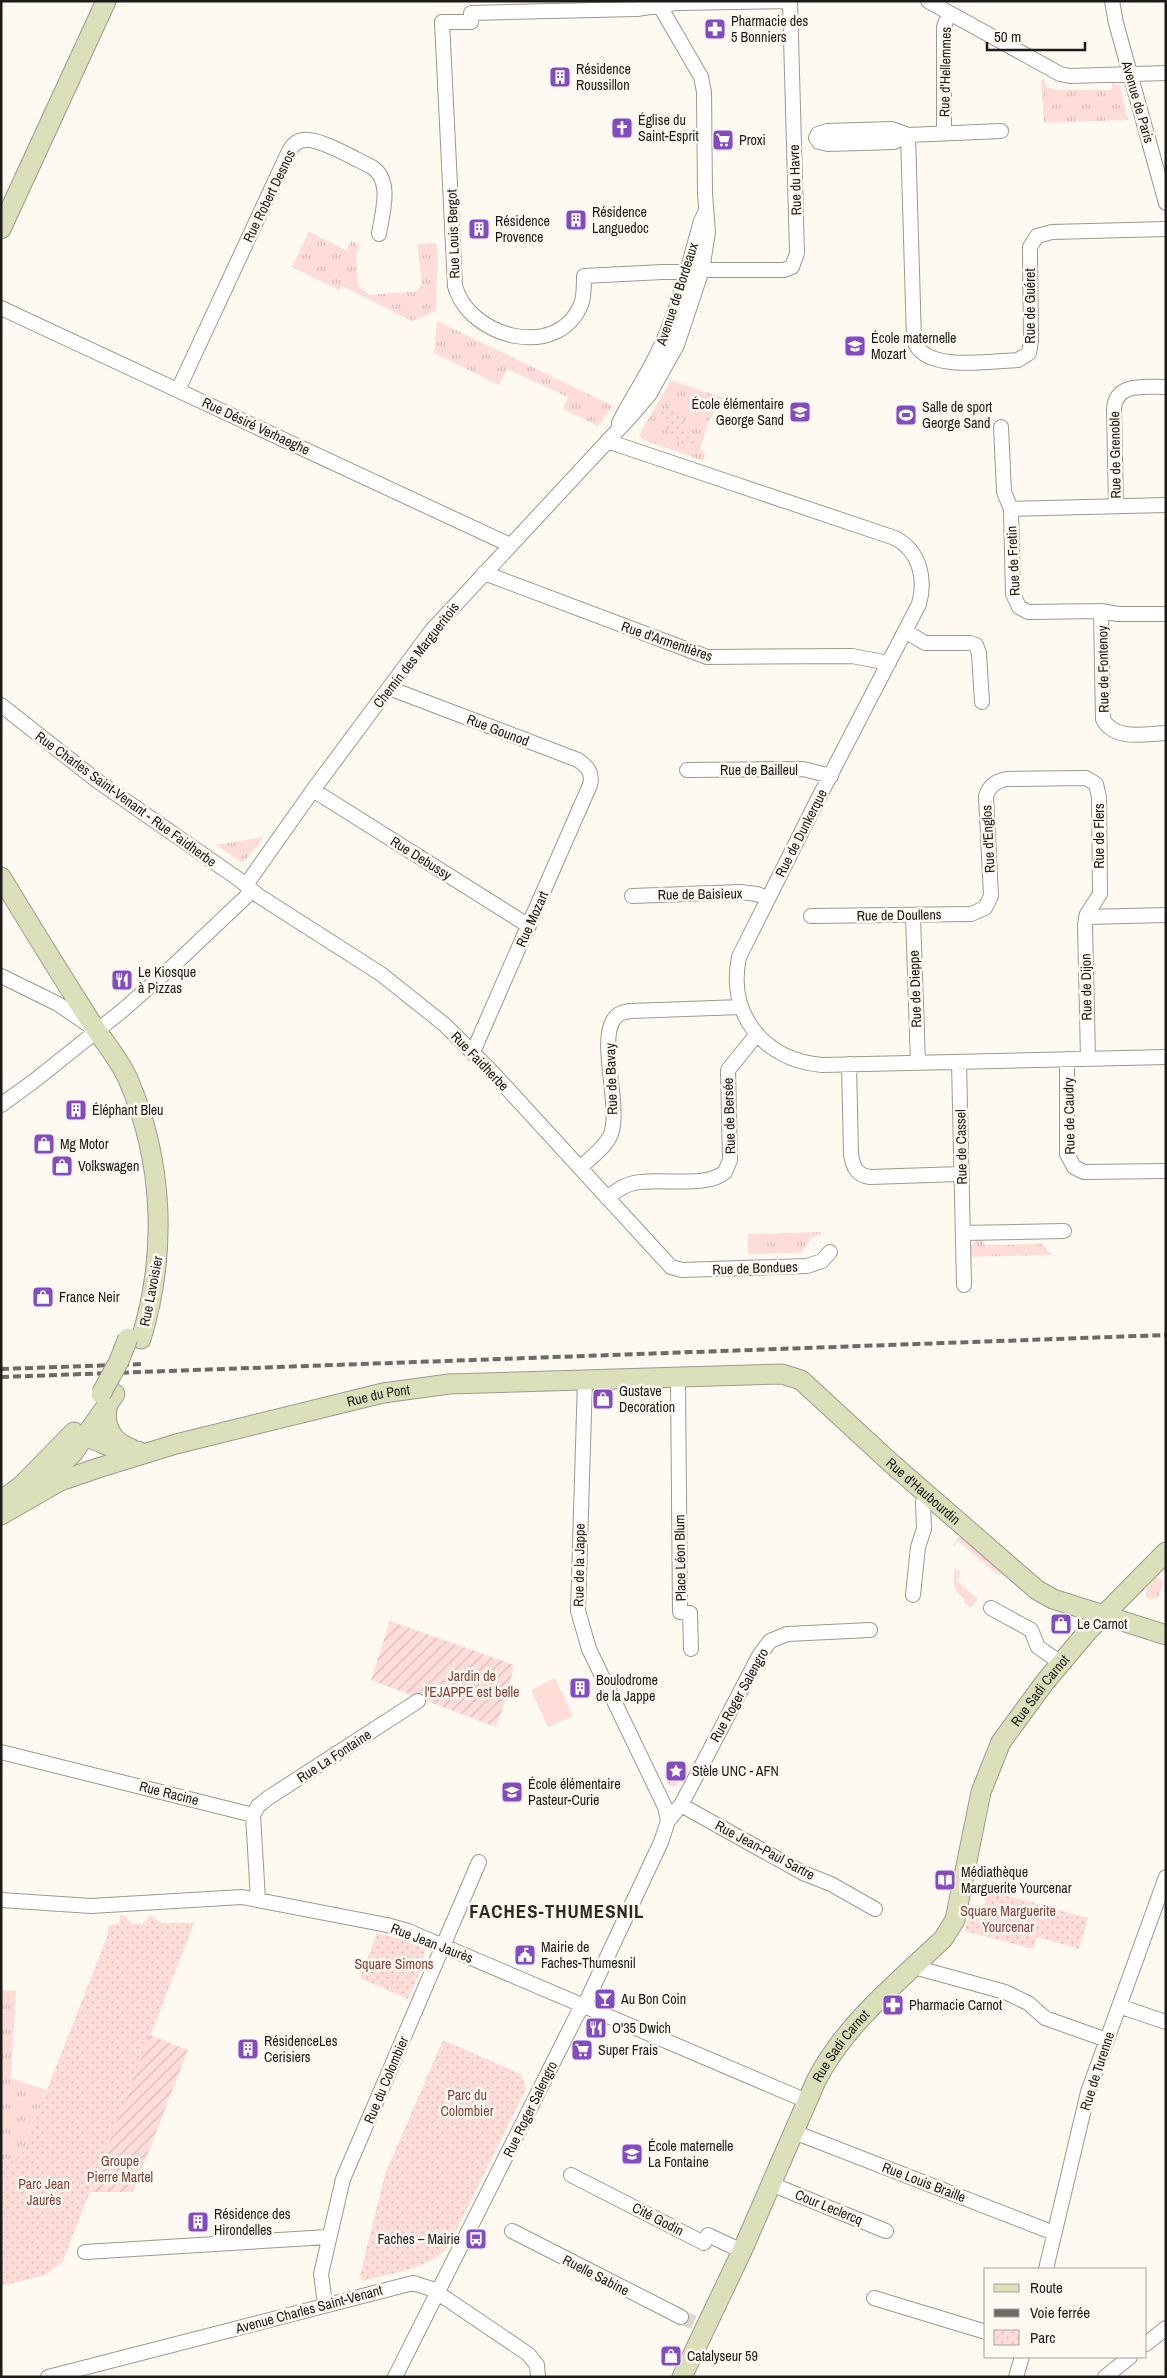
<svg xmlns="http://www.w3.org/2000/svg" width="1167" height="2378" viewBox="0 0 1167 2378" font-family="'Archivo Narrow',sans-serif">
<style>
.grass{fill:url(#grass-tufts)}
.park{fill:url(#park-dots)}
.garden{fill:url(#garden-furrows)}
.pitch{fill:#feddd8}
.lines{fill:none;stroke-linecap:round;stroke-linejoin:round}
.street-tunnel{stroke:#dcd9d1;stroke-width:14;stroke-dasharray:14 7;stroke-linecap:butt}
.street-casing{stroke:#9c9991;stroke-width:16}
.secondary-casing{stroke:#9c9991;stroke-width:21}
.street{stroke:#fff;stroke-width:14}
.secondary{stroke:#dce0ba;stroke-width:19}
.rail{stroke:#6d6b67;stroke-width:4;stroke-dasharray:8 4;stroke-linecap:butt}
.secondary-bridge-casing{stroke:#9c9991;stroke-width:21;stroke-linecap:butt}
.secondary-bridge{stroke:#dce0ba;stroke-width:19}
.labels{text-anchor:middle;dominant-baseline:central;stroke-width:5;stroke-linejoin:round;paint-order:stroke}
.poi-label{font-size:14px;fill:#1c1b18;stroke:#fefaf2;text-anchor:start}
.street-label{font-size:14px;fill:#1c1b18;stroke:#fefaf2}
.park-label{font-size:14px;fill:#853f36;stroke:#fefaf2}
.district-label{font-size:19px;font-weight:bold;letter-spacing:1px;fill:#2c2923;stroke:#fefaf2}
</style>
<defs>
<pattern id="grass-tufts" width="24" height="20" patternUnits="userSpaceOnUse" patternTransform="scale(1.25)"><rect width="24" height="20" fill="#feddd8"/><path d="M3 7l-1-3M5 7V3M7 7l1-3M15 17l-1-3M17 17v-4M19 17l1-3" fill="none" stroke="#d9bdb9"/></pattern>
<pattern id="park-dots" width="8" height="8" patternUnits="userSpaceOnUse" patternTransform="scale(1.25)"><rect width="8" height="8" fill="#feddd8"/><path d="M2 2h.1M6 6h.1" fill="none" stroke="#d9bdb9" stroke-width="1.8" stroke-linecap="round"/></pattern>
<pattern id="garden-furrows" width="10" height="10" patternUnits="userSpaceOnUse" patternTransform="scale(1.25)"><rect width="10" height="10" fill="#feddd8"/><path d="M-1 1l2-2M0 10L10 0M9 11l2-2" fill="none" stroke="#d9bdb9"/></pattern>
</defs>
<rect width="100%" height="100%" fill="#fefaf2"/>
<!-- grass -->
<path class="grass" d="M1044 78 1046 87 1058 90H1112V83L1120 86 1128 120 1044 123 1041 80Z
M309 232 346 250 351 241 360 245 356 255 358 286 370 295 417 291 422 283 417 244 436 243 438 257 436 311 412 321 342 286 339 290 292 267Z
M437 321 613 406 598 426 563 409 568 397 507 369 499 385 434 353Z
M671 380 723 398 708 422 700 450 706 453 703 461 644 440 639 435Z
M264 837 243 863 216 845Z
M823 1232 811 1239 801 1253 748 1254V1234Z
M981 1237 985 1245 1042 1244 1052 1255 968 1257 972 1244Z
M958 1537 962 1538 1002 1572 999 1576 958 1541 953 1547Z
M955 1568 961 1573 956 1580 978 1599 972 1607 964 1603 965 1599C952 1591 953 1582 955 1568Z
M1156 1576 1163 1583 1158 1598 1147 1599 1145 1592Z
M687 1766 689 1771 676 1786H670L663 1774Z
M1 1990 16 1991 11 2078 47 2090 21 2156 1 2163Z"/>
<!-- park -->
<path class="park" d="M675 404 694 443 682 448 677 440 673 441 659 411Z
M976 1887 1088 1918 1079 1949 1037 1937 1033 1949 965 1931 969 1914 986 1902Z
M120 1915H124L132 1924H143L151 1915 161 1923H194L63 2261 46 2275 1 2286V2163L21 2156 107 1937 109 1925 120 1924Z
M377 1933 400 1939 425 1949 424 1963 408 1999 360 1978Z
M443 2040 521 2074 526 2089 448 2247C426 2270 392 2273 362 2281L360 2275 385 2174Z"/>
<!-- garden -->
<path class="garden" d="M390 1621 514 1665 507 1696 496 1727 371 1680Z
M150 2035 188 2050 133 2192H90Z"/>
<!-- pitch -->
<path class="pitch" d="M555 1678 573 1716 548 1727 531 1690Z"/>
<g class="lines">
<!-- street-tunnel -->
<path class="street-tunnel" d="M681 2317 695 2323"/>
<!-- street casing -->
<g class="street-casing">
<path id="street" d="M788 1 676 3 637 9 471 13V22H442L455 286C469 338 560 362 582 302 584 294 584 284 584 276L702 270H784L792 267 797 253 790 1
M928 1 1060 74 1070 76 1166 73
M1112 1 1116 23 1166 203
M1001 131 908 135 894 142 828 144 819 142 816 138 818 134 827 131 892 129 908 135 914 340C923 373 991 361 1018 360L1029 353 1031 341 1030 255V247L1037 236 1052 232 1166 229
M944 132V27L949 13
M1 308 510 545
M178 390 289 151C293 144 299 139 308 140 323 140 357 160 372 167 393 181 382 213 379 234
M619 423C630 400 645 379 656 356 678 314 688 266 701 221L705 213
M1001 427 1004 492 1011 509 1013 594 1019 607 1028 612 1101 611 1118 614H1166
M607 441 895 538C920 551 926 579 919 604L817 801 739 957C727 1015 764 1060 822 1065L1166 1057
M1116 506 1114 409C1116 382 1145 387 1166 387
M1011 509 1166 505
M484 573 707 657 852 656 889 663
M1101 611 1103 719C1114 741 1145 734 1166 733
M905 631 925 643H970L976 645 979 653 982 702
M389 688 578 760C588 767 593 773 590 785L473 1052
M1 705 96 780 241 881 259 896 381 974 445 1025 493 1073 671 1267 682 1270 807 1266 822 1261 830 1252
M687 770 803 769 831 776
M313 790 529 926
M246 885 313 790 432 630 631 416 649 395 677 345 702 270 708 232 705 194 704 92 701 77 657 1
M632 896 740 892 757 894 767 898
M811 916 971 914 985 908 991 896 986 796C989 786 996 781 1006 779L1086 778 1096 784 1099 797 1100 894 1087 914 1085 925 1088 1058
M913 916 918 1063
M1086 917 1166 915
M1 976 58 1004 90 1026
M1067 1059V1154L1074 1167 1084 1172 1166 1171
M959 1062 964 1285
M849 1064 851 1154C853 1167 856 1175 870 1177L961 1174
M1 1105 34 1081 123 1010 174 965 252 891
M580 1168C590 1158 606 1147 611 1134 621 1107 598 1041 614 1019 618 1013 624 1012 631 1011L741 1007
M607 1198C615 1192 623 1185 634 1183 658 1177 706 1189 725 1172L730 1160 728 1070 757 1034
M963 1233 1064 1231
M678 1378 680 1612 690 1613 691 1649
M585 1380 578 1611 589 1649 665 1807 668 1821
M913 1595 918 1547 924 1529 923 1502 927 1495
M991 1608 1031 1630 1038 1647 1061 1663
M1 1752 253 1815 258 1900
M681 1805 803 1873 831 1884 875 1909
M253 1815 258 1806 268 1798 418 1701
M1 1900 91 1906 242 1897 387 1925 408 1931 807 2101
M914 1967 1005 1992 1028 2003 1045 2018 1107 2040
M1119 2006 1166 2022
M794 2132 1054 2233
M571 2175 704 2243 708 2235 742 2251
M771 2184 886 2231
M512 2231 681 2317
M85 2252 328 2237
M1046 2269 1088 2092 1166 1877
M874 2298 986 2332
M325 2304 321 2274 343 2179 479 1862
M1146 2344 1166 2328
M48 2377 413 2283 432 2289 528 2354 537 2365 538 2377
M395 2377 577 2015 587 2000 661 1842 668 1821 681 1805 759 1656 770 1641 787 1634 870 1630
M1016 2377 1022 2357
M1105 2377 1130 2357"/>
</g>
<!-- secondary casing -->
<g class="secondary-casing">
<g id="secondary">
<path d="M1 229 106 1"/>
<path d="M1 877C30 925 59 972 89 1019 102 1040 118 1057 128 1079 164 1162 167 1254 141 1339"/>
<path d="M107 1407C104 1426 112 1442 130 1448"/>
<path d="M74 1437C95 1433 113 1456 138 1451"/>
<path d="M41 1483 73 1453 115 1394"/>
<path d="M1 1501 22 1485 74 1432"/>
<path id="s1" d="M1 1515 60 1481 98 1468 176 1444 383 1393 449 1384 782 1374 801 1380 891 1463 1037 1590 1053 1599 1166 1635"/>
<path id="s2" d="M682 2377 742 2251 816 2081C845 2024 897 1983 943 1939L955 1920 981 1792 1001 1742 1045 1682 1088 1631 1166 1552"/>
</g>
</g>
<!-- street -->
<use href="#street" class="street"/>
<!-- secondary -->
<use href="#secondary" class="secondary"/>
<!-- rail -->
<path class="rail" d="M1 1369 144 1364
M1 1377 1166 1335"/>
<!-- secondary-bridge casing -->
<g class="secondary-bridge-casing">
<path id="secondary-bridge" d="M101 1394 119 1361 128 1338"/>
</g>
<!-- secondary-bridge -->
<use href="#secondary-bridge" class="secondary-bridge"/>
</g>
<!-- icons -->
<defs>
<g id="pharmacy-square" transform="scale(1.125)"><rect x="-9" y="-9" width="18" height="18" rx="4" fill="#824bc2" stroke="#fefaf2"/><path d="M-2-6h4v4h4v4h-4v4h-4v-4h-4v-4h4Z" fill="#fff"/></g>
<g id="building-square" transform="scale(1.125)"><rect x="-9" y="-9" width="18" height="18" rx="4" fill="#824bc2" stroke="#fefaf2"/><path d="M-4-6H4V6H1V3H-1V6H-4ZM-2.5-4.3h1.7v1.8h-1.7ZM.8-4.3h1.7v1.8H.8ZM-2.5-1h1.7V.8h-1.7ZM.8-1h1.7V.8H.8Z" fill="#fff"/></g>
<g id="church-square" transform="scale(1.125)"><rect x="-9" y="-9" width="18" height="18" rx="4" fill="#824bc2" stroke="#fefaf2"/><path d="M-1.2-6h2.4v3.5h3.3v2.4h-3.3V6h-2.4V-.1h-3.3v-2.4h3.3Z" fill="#fff"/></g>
<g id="supermarket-square" transform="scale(1.125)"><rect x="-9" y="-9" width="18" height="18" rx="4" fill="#824bc2" stroke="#fefaf2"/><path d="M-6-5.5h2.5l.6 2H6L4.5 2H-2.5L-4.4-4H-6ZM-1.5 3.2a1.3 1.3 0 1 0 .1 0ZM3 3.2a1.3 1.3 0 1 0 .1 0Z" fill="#fff"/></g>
<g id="school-square" transform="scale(1.125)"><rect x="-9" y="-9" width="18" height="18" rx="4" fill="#824bc2" stroke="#fefaf2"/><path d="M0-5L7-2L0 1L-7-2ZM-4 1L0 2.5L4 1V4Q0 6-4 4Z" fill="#fff"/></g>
<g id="stadium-square" transform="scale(1.125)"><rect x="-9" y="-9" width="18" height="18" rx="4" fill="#824bc2" stroke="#fefaf2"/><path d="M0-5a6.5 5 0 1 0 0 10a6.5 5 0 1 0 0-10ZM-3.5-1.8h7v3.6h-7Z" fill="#fff"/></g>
<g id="restaurant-square" transform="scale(1.125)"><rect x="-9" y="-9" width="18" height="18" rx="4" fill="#824bc2" stroke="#fefaf2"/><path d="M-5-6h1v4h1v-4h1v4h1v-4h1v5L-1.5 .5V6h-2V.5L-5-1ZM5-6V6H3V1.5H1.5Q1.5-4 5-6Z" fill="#fff"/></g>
<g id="shop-square" transform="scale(1.125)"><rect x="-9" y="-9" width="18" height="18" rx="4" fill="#824bc2" stroke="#fefaf2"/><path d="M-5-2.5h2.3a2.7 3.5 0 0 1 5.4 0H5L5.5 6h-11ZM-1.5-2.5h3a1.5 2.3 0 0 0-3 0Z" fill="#fff"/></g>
<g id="sight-square" transform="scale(1.125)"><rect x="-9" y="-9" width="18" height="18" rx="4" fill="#824bc2" stroke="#fefaf2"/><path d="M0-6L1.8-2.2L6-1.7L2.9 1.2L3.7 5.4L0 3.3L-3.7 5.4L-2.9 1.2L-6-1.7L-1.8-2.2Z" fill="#fff"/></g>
<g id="library-square" transform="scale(1.125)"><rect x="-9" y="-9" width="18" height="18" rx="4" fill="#824bc2" stroke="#fefaf2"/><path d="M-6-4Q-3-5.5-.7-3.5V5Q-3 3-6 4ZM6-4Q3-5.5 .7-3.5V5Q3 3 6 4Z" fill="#fff"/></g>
<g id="civic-square" transform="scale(1.125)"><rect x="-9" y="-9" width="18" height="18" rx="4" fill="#824bc2" stroke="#fefaf2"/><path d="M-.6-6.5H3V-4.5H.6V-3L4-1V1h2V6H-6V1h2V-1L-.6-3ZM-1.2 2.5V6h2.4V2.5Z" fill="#fff"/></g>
<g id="bar-square" transform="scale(1.125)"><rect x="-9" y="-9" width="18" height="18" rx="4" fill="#824bc2" stroke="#fefaf2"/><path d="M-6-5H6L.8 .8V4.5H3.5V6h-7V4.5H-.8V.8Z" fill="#fff"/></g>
<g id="bus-square" transform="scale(1.125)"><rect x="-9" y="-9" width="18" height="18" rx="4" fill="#824bc2" stroke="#fefaf2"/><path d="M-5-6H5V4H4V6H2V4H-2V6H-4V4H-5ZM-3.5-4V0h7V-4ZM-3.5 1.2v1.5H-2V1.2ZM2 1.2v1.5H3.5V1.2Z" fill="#fff"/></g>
</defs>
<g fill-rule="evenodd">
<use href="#pharmacy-square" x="715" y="29"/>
<use href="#building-square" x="560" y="77"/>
<use href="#church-square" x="622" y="128"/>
<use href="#supermarket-square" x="723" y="140"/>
<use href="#building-square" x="576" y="220"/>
<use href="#building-square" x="479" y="229"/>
<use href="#school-square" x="855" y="346"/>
<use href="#school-square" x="800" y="412"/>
<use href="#stadium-square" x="906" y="415"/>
<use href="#restaurant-square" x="122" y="980"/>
<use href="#building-square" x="76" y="1110"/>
<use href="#shop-square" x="44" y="1144"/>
<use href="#shop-square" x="62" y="1166"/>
<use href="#shop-square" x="43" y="1297"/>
<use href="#shop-square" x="603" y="1399"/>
<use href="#shop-square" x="1061" y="1624"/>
<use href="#building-square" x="580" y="1688"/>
<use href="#sight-square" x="676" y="1771"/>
<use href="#school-square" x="512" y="1792"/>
<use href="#library-square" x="945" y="1880"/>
<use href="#civic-square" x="525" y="1955"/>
<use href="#bar-square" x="605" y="1999"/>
<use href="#pharmacy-square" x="893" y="2005"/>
<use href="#restaurant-square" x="596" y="2028"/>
<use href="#building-square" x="248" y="2049"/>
<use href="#supermarket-square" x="582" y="2050"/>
<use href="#school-square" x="632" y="2154"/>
<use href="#building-square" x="198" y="2222"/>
<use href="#bus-square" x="476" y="2239"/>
<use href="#shop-square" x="671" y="2356"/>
</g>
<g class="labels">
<!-- poi labels -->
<g class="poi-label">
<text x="731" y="21">Pharmacie des<tspan x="731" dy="16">5 Bonniers</tspan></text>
<text x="576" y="69">Résidence<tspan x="576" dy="16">Roussillon</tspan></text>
<text x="638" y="120">Église du<tspan x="638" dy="16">Saint-Esprit</tspan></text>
<text x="739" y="140">Proxi</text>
<text x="592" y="212">Résidence<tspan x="592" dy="16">Languedoc</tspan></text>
<text x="495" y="221">Résidence<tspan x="495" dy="16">Provence</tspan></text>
<text x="871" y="338">École maternelle<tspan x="871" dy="16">Mozart</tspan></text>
<text x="784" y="404" text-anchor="end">École élémentaire<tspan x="784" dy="16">George Sand</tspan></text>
<text x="922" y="407">Salle de sport<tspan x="922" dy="16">George Sand</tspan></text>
<text x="138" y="972">Le Kiosque<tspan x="138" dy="16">à Pizzas</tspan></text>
<text x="92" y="1110">Éléphant Bleu</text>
<text x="60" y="1144">Mg Motor</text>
<text x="78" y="1166">Volkswagen</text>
<text x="59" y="1297">France Neir</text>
<text x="619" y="1391">Gustave<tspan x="619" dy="16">Decoration</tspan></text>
<text x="1077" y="1624">Le Carnot</text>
<text x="596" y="1680">Boulodrome<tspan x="596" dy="16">de la Jappe</tspan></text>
<text x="692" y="1771">Stèle UNC - AFN</text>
<text x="528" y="1784">École élémentaire<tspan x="528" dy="16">Pasteur-Curie</tspan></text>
<text x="961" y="1872">Médiathèque<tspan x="961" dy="16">Marguerite Yourcenar</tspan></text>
<text x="541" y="1947">Mairie de<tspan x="541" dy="16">Faches-Thumesnil</tspan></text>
<text x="621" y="1999">Au Bon Coin</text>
<text x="909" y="2005">Pharmacie Carnot</text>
<text x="612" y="2028">O'35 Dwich</text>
<text x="264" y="2041">RésidenceLes<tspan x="264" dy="16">Cerisiers</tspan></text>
<text x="598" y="2050">Super Frais</text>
<text x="648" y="2146">École maternelle<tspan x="648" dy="16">La Fontaine</tspan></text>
<text x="214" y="2214">Résidence des<tspan x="214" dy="16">Hirondelles</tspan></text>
<text x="460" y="2239" text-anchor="end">Faches – Mairie</text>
<text x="687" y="2356">Catalyseur 59</text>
</g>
<!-- street labels -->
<g class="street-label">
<text transform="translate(945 72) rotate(-89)">Rue d'Hellemmes</text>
<text transform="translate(1138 102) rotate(74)">Avenue de Paris</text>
<text transform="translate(795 180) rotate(-92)">Rue du Havre</text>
<text transform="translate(269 196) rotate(-64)">Rue Robert Desnos</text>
<text transform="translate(453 234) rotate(-92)">Rue Louis Bergot</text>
<text transform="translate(677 294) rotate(-72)">Avenue de Bordeaux</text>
<text transform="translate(1030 306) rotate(-90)">Rue de Guéret</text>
<text transform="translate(256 426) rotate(25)">Rue Désiré Verhaeghe</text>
<text transform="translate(1115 455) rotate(-91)">Rue de Grenoble</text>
<text transform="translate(1013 561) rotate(-93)">Rue de Fretin</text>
<text transform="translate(667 641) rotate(19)">Rue d'Armentières</text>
<text transform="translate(416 655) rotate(-52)">Chemin des Margueritois</text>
<text transform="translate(1103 669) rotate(-91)">Rue de Fontenoy</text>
<text transform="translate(498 730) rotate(21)">Rue Gounod</text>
<text x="759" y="770">Rue de Bailleul</text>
<text transform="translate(126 799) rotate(36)">Rue Charles Saint-Venant - Rue Faidherbe</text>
<text transform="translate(801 833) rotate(-63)">Rue de Dunkerque</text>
<text transform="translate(1099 836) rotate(-90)">Rue de Flers</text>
<text transform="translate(988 839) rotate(-93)">Rue d'Englos</text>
<text transform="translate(421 858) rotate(32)">Rue Debussy</text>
<text transform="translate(700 894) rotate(-1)">Rue de Baisieux</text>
<text transform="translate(899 915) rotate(-1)">Rue de Doullens</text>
<text transform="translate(532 919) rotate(-66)">Rue Mozart</text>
<text transform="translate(1086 987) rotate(-91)">Rue de Dijon</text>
<text transform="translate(915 989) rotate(-92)">Rue de Dieppe</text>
<text transform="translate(480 1061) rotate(46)">Rue Faidherbe</text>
<text transform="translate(611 1079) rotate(-92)">Rue de Bavay</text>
<text transform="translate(729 1116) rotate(-92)">Rue de Bersée</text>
<text transform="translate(1069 1116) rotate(-91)">Rue de Caudry</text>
<text transform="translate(961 1147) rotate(-91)">Rue de Cassel</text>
<text transform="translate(755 1268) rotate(-2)">Rue de Bondues</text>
<text transform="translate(151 1291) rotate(-79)">Rue Lavoisier</text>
<text stroke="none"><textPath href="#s1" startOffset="398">Rue du Pont</textPath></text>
<text stroke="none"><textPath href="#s1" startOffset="988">Rue d'Haubourdin</textPath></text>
<text transform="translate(680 1558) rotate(-91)">Place Léon Blum</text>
<text transform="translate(579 1565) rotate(-89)">Rue de la Jappe</text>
<text stroke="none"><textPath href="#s2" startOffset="788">Rue Sadi Carnot</textPath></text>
<text transform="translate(739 1695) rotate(-61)">Rue Roger Salengro</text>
<text transform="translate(334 1756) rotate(-33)">Rue La Fontaine</text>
<text transform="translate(169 1793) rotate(14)">Rue Racine</text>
<text transform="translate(765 1850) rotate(28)">Rue Jean-Paul Sartre</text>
<text transform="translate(432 1943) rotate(21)">Rue Jean Jaurès</text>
<text stroke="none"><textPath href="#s2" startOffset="368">Rue Sadi Carnot</textPath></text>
<text transform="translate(1097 2071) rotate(-72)">Rue de Turenne</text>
<text transform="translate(386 2080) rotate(-67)">Rue du Colombier</text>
<text transform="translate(530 2109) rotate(-64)">Rue Roger Salengro</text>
<text transform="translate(924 2182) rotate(21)">Rue Louis Braille</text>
<text transform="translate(829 2207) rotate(22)">Cour Leclercq</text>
<text transform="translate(658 2219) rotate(27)">Cité Godin</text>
<text transform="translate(596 2275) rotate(27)">Ruelle Sabine</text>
<text transform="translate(309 2309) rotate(-15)">Avenue Charles Saint-Venant</text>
</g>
<!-- park labels -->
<g class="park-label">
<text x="472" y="1676">Jardin de<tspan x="472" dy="16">l'EJAPPE est belle</tspan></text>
<text x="1008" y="1911">Square Marguerite<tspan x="1008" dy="16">Yourcenar</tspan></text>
<text x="394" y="1964">Square Simons</text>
<text x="467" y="2095">Parc du<tspan x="467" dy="16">Colombier</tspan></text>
<text x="120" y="2161">Groupe<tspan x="120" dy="16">Pierre Martel</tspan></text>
<text x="44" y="2184">Parc Jean<tspan x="44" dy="16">Jaurès</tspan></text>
</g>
<!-- district labels -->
<g class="district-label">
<text x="557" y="1911">FACHES-THUMESNIL</text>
</g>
</g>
<!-- border -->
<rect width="1167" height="2378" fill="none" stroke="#1c1b18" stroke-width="5"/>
<!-- legend -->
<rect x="984" y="2268" width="162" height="90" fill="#fefaf2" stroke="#a4a19b"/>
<rect x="994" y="2284" width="25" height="8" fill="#dce0ba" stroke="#a4a19b"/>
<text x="1030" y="2293" font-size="15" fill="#1c1b18">Route</text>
<rect x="994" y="2309" width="25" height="8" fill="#6d6b67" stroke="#a4a19b"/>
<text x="1030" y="2318" font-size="15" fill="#1c1b18">Voie ferrée</text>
<rect x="994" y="2330" width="25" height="15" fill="url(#park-dots)" stroke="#a4a19b"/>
<text x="1030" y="2343" font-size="15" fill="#1c1b18">Parc</text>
<!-- scale -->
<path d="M987 42v8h98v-8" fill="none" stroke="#1c1b18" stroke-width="2.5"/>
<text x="994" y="42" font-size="15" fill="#1c1b18" stroke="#fefaf2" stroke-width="4" paint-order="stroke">50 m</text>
</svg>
